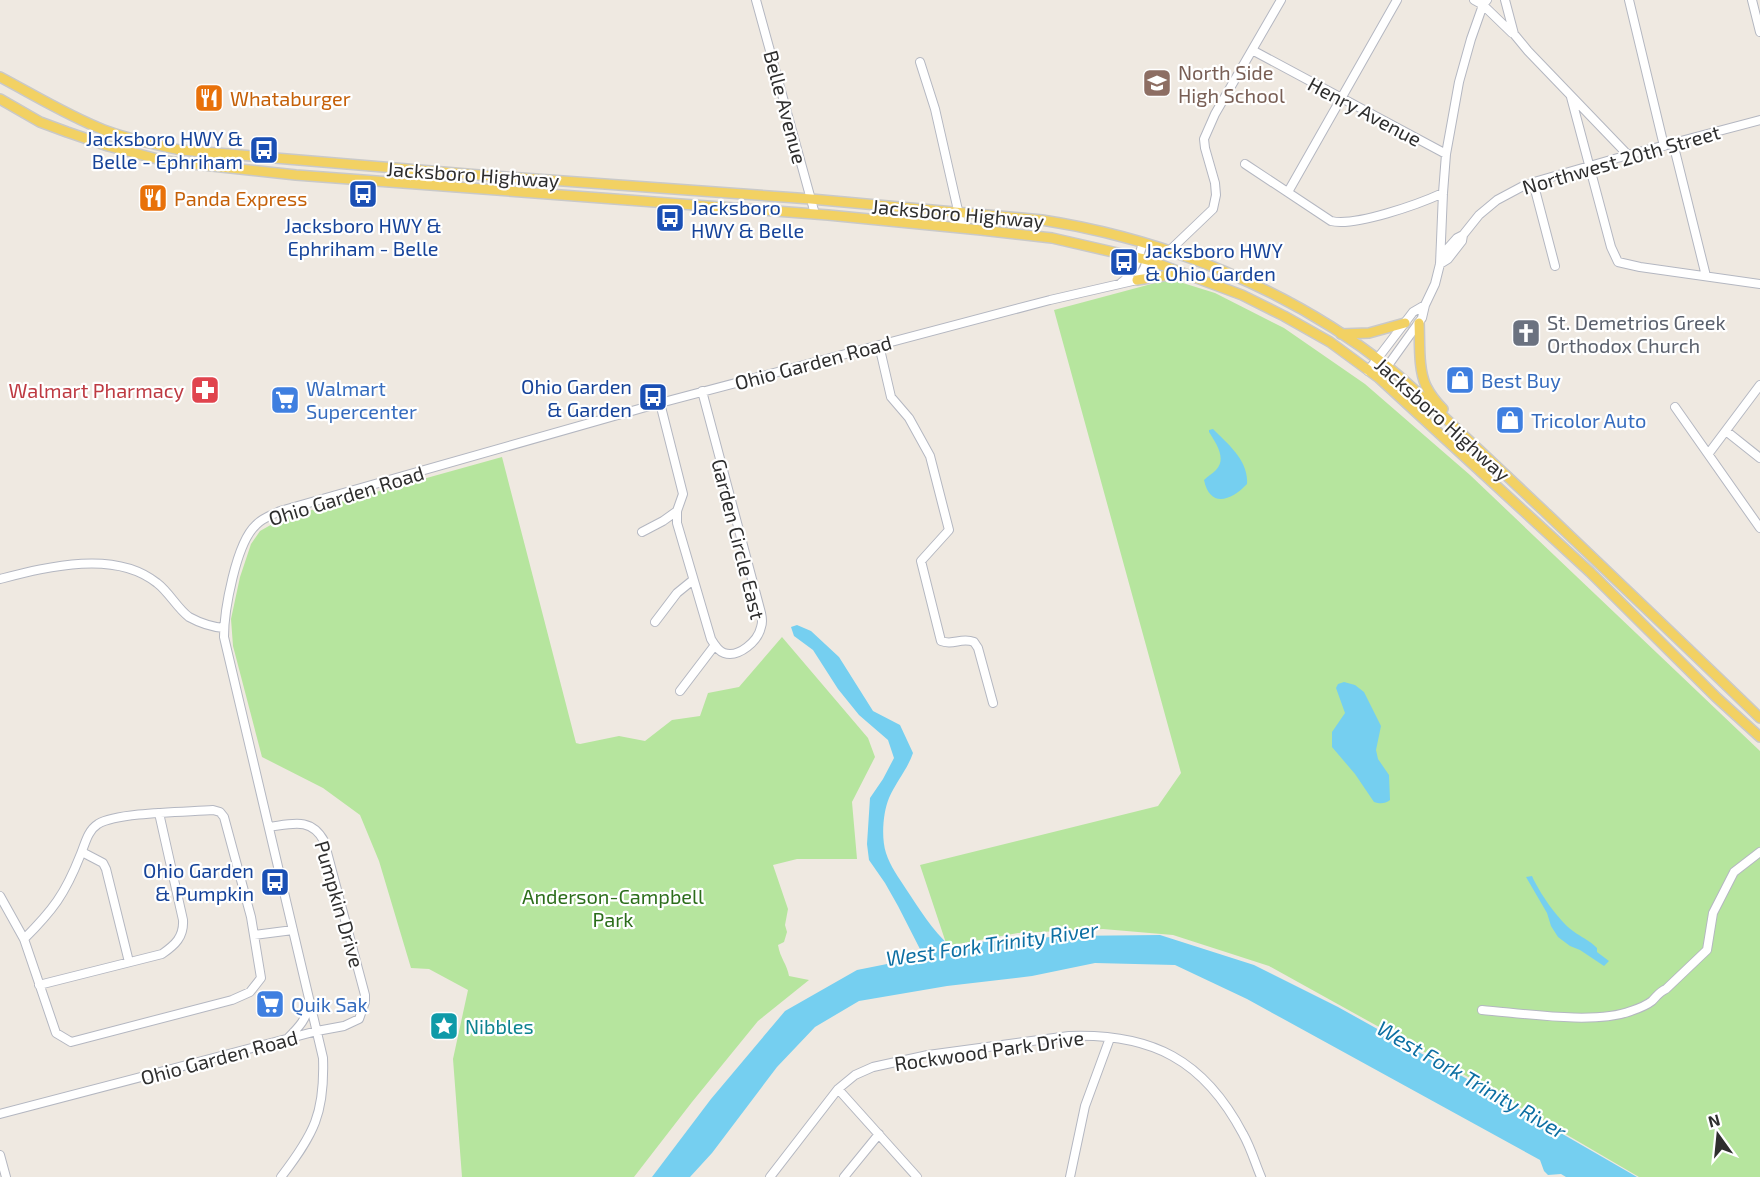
<svg xmlns="http://www.w3.org/2000/svg" width="1760" height="1177" viewBox="0 0 1760 1177" font-family="'Exo 2',sans-serif">
<style>
.green{fill:#b6e59e}
.water{fill:#75cff0}
.lines{fill:none;stroke-linecap:round;stroke-linejoin:round}
.minor-casing{stroke:#b4b7c1;stroke-width:10}
.major-casing{stroke:#c9c9c9;stroke-width:12}
.minor{stroke:#fff;stroke-width:8}
.major{stroke:#f2d163;stroke-width:9}
.labels{text-anchor:middle;dominant-baseline:central;stroke-width:4.5;stroke-linejoin:round;paint-order:stroke}
.education-label{font-size:20px;fill:#785e54;stroke:#fff;text-anchor:start}
.food-label{font-size:20px;fill:#c56008;stroke:#fff;text-anchor:start}
.street-label{font-size:20px;fill:#2e2e2e;stroke:#fff}
.transit-label{font-size:20px;fill:#164399;stroke:#fff;text-anchor:end}
.worship-label{font-size:20px;fill:#5b616d;stroke:#fff;text-anchor:start}
.shop-label{font-size:20px;fill:#366cbe;stroke:#fff;text-anchor:start}
.health-label{font-size:20px;fill:#be3a42;stroke:#fff;text-anchor:end}
.park-label{font-size:20px;fill:#2c6e1b;stroke:#fff}
.culture-label{font-size:20px;fill:#0d838f;stroke:#fff;text-anchor:start}
.water-label{font-size:21px;font-style:italic;fill:#0d6fa3;stroke:#fff}
</style>
<rect width="100%" height="100%" fill="#efe9e1"/>
<!-- green -->
<path class="green" d="M1170 279 1215 293 1284 328 1365 384 1470 475 1760 751V1177H1639L1444 1063 1269 966 1173 935 1103 929 1018 933 947 946 920 865 1158 806 1181 773 1054 310Z
M502 457 576 743 580 744 619 736 645 741 672 720 700 716 708 693 739 687 782 637 868 738 875 757 852 802 857 859H797L773 865 788 909 785 925 787 932 784 942 778 945C780 958 787 964 789 976L809 980 758 1021 692 1102 634 1177H462L453 1059 468 990 429 969 411 968 379 861 360 815 323 788 262 757 233 646 231 619 240 577 251 544 260 531 283 518Z"/>
<!-- water -->
<path class="water" d="M1213 429C1228 444 1249 461 1247 484 1232 500 1210 509 1204 480 1208 476 1212 474 1216 470 1227 459 1216 443 1209 432V430Z
M797 625 811 631 839 657 873 711 900 725 913 753C907 770 896 782 889 798 883 812 881 838 886 853 890 866 899 878 906 889 920 910 932 930 951 947L978 942 1065 936 1160 935 1254 965 1338 1007 1469 1080 1637 1177H1566L1561 1174 1548 1175 1544 1171 1540 1160 1247 999 1175 965 1095 963 1032 976 947 986 859 1001 815 1027 777 1067 712 1153 690 1177H652L711 1099 785 1011 857 970 907 960 922 953 898 906 885 883 869 860 867 844 870 798 883 779 894 758 888 740 859 715 838 689 813 650 794 636 791 627Z
M1344 682 1355 685 1364 692 1381 726 1376 750 1378 759 1389 775 1390 800C1385 804 1380 804 1374 802L1355 774 1332 747V732L1345 713 1336 688 1338 684Z
M1532 876C1539 892 1558 920 1573 931 1581 937 1589 940 1597 948V952L1609 961 1604 966 1580 950 1570 946 1558 937 1551 926 1547 913 1526 877Z"/>
<g class="lines">
<!-- minor casing -->
<g class="minor-casing">
<path id="minor" d="M756 0 815 214
M1474 0 1483 5 1512 33
M1505 0 1514 34 1528 51 1628 155
M1629 0 1664 146
M1752 0 1760 32
M1252 50 1446 154
M920 62 935 109 962 228
M1571 97 1611 247 1618 262 1640 267 1760 284
M1673 143 1706 276
M1245 164 1331 221C1355 227 1419 204 1443 193
M1533 182 1555 266
M1288 192 1397 0
M1168 252 1213 209 1216 195 1215 183 1205 148 1204 139 1215 114 1281 0
M1441 256 1457 238 1463 235
M1440 264 1448 259 1462 241 1463 235 1479 215 1497 200 1527 184 1628 155 1760 120
M1121 283C1135 272 1138 259 1143 243
M879 345 891 397 909 418 930 456 949 530 921 561 941 641C953 646 961 637 974 642L978 648 993 703
M1368 371 1413 312 1425 305
M1379 378 1422 318 1425 305 1435 284 1440 264 1443 193 1446 154 1450 132 1459 82 1471 39 1483 5 1487 0
M660 403 683 494 677 511V523L711 639C714 644 718 651 724 653 739 658 758 641 761 627 763 622 762 618 761 613L702 391
M1675 407 1760 528
M1726 431 1760 458
M1709 453 1760 385
M642 532 663 521 677 511
M0 579C47 567 115 549 157 583 169 592 177 608 189 617 200 623 212 627 224 628
M655 622 677 593 693 580
M680 691 715 645
M82 852 103 863 106 869 129 962
M0 896 24 939 56 1033 71 1042 232 1000 250 992 261 978 251 917 224 817 220 812 213 810C187 812 118 812 98 824 87 831 85 845 80 856 65 894 53 910 24 939
M254 935 293 930
M39 985 162 954C175 945 184 937 183 920L159 813
M1482 1010C1521 1013 1595 1025 1631 1011 1637 1009 1647 1005 1652 1001 1657 996 1659 992 1666 989L1707 950 1713 913 1734 872 1760 852
M288 1038C299 1027 307 1019 309 1003
M838 1089 917 1177
M0 1114 317 1031 344 1026 359 1019 365 1002V995L324 841C311 817 292 824 269 827
M0 1155 6 1177
M281 1177C314 1134 325 1113 323 1058L224 637C224 611 236 543 256 525 262 518 272 515 280 511L660 403 1050 300 1137 280 1144 269 1152 246
M770 1177 838 1089 855 1075 873 1067 928 1055 1069 1036C1152 1033 1204 1060 1243 1134 1251 1148 1255 1163 1261 1177
M844 1177 879 1134
M1070 1177 1085 1106 1110 1038"/>
</g>
<!-- major casing -->
<g class="major-casing">
<path id="major" d="M0 77C34 95 68 116 104 130 128 139 154 144 180 150L479 175 811 199 1042 220C1165 239 1290 289 1388 367 1407 382 1424 399 1442 415 1476 447 1510 479 1544 511 1616 580 1688 648 1760 718
M0 99 40 122 67 132 108 146 165 161 296 175 828 215 981 230 1052 238 1148 260 1242 295 1284 316 1330 342 1379 378 1590 572 1716 697 1760 737
M1137 280 1182 273
M1419 323C1420 342 1418 369 1426 386 1430 394 1436 402 1443 409
M1341 334 1369 333 1405 323"/>
</g>
<!-- minor -->
<use href="#minor" class="minor"/>
<!-- major -->
<use href="#major" class="major"/>
</g>
<!-- icons -->
<defs>
<g id="school-square" transform="scale(1.5)"><rect x="-9" y="-9" width="18" height="18" rx="4" fill="#8d6e63" stroke="#fff"/><path d="M0-5L7-2L0 1L-7-2ZM-4 1L0 2.5L4 1V4Q0 6-4 4Z" fill="#fff"/></g>
<g id="restaurant-square" transform="scale(1.5)"><rect x="-9" y="-9" width="18" height="18" rx="4" fill="#e8710a" stroke="#fff"/><path d="M-5-6h1v4h1v-4h1v4h1v-4h1v5L-1.5 .5V6h-2V.5L-5-1ZM5-6V6H3V1.5H1.5Q1.5-4 5-6Z" fill="#fff"/></g>
<g id="bus-square" transform="scale(1.5)"><rect x="-9" y="-9" width="18" height="18" rx="4" fill="#1a4fb4" stroke="#fff"/><path d="M-5-6H5V4H4V6H2V4H-2V6H-4V4H-5ZM-3.5-4V0h7V-4ZM-3.5 1.2v1.5H-2V1.2ZM2 1.2v1.5H3.5V1.2Z" fill="#fff"/></g>
<g id="church-square" transform="scale(1.5)"><rect x="-9" y="-9" width="18" height="18" rx="4" fill="#6b7280" stroke="#fff"/><path d="M-1.2-6h2.4v3.5h3.3v2.4h-3.3V6h-2.4V-.1h-3.3v-2.4h3.3Z" fill="#fff"/></g>
<g id="shop-square" transform="scale(1.5)"><rect x="-9" y="-9" width="18" height="18" rx="4" fill="#3f7fe0" stroke="#fff"/><path d="M-5-2.5h2.3a2.7 3.5 0 0 1 5.4 0H5L5.5 6h-11ZM-1.5-2.5h3a1.5 2.3 0 0 0-3 0Z" fill="#fff"/></g>
<g id="pharmacy-square" transform="scale(1.5)"><rect x="-9" y="-9" width="18" height="18" rx="4" fill="#e0444e" stroke="#fff"/><path d="M-2-6h4v4h4v4h-4v4h-4v-4h-4v-4h4Z" fill="#fff"/></g>
<g id="supermarket-square" transform="scale(1.5)"><rect x="-9" y="-9" width="18" height="18" rx="4" fill="#3f7fe0" stroke="#fff"/><path d="M-6-5.5h2.5l.6 2H6L4.5 2H-2.5L-4.4-4H-6ZM-1.5 3.2a1.3 1.3 0 1 0 .1 0ZM3 3.2a1.3 1.3 0 1 0 .1 0Z" fill="#fff"/></g>
<g id="sight-square" transform="scale(1.5)"><rect x="-9" y="-9" width="18" height="18" rx="4" fill="#0f9aa8" stroke="#fff"/><path d="M0-6L1.8-2.2L6-1.7L2.9 1.2L3.7 5.4L0 3.3L-3.7 5.4L-2.9 1.2L-6-1.7L-1.8-2.2Z" fill="#fff"/></g>
</defs>
<g fill-rule="evenodd">
<use href="#school-square" x="1157" y="83"/>
<use href="#restaurant-square" x="209" y="98"/>
<use href="#bus-square" x="264" y="150"/>
<use href="#bus-square" x="363" y="194"/>
<use href="#restaurant-square" x="153" y="198"/>
<use href="#bus-square" x="670" y="218"/>
<use href="#bus-square" x="1124" y="262"/>
<use href="#church-square" x="1526" y="333"/>
<use href="#shop-square" x="1460" y="380"/>
<use href="#pharmacy-square" x="205" y="390"/>
<use href="#bus-square" x="653" y="397"/>
<use href="#supermarket-square" x="285" y="400"/>
<use href="#shop-square" x="1510" y="420"/>
<use href="#bus-square" x="275" y="882"/>
<use href="#supermarket-square" x="270" y="1004"/>
<use href="#sight-square" x="444" y="1026"/>
</g>
<g class="labels">
<!-- education labels -->
<g class="education-label">
<text x="1178" y="72">North Side<tspan x="1178" dy="23">High School</tspan></text>
</g>
<!-- food labels -->
<g class="food-label">
<text x="230" y="98">Whataburger</text>
<text x="174" y="198">Panda Express</text>
</g>
<!-- street labels -->
<g class="street-label">
<text transform="translate(786 107) rotate(75)">Belle Avenue</text>
<text transform="translate(1365 111) rotate(28)">Henry Avenue</text>
<text transform="translate(1621 159) rotate(-16)">Northwest 20th Street</text>
<text transform="translate(473 174) rotate(4)">Jacksboro Highway</text>
<text transform="translate(958 213) rotate(5)">Jacksboro Highway</text>
<text transform="translate(813 362) rotate(-15)">Ohio Garden Road</text>
<text transform="translate(1443 419) rotate(42)">Jacksboro Highway</text>
<text transform="translate(346 495) rotate(-17)">Ohio Garden Road</text>
<text transform="translate(739 539) rotate(76)">Garden Circle East</text>
<text transform="translate(340 904) rotate(74)">Pumpkin Drive</text>
<text transform="translate(989 1050) rotate(-8)">Rockwood Park Drive</text>
<text transform="translate(219 1057) rotate(-15)">Ohio Garden Road</text>
</g>
<!-- transit labels -->
<g class="transit-label">
<text x="243" y="138">Jacksboro HWY &amp;<tspan x="243" dy="23">Belle - Ephriham</tspan></text>
<text x="691" y="207" text-anchor="start">Jacksboro<tspan x="691" dy="23">HWY &amp; Belle</tspan></text>
<text x="363" y="225" text-anchor="middle">Jacksboro HWY &amp;<tspan x="363" dy="23">Ephriham - Belle</tspan></text>
<text x="1145" y="250" text-anchor="start">Jacksboro HWY<tspan x="1145" dy="23">&amp; Ohio Garden</tspan></text>
<text x="632" y="386">Ohio Garden<tspan x="632" dy="23">&amp; Garden</tspan></text>
<text x="254" y="870">Ohio Garden<tspan x="254" dy="23">&amp; Pumpkin</tspan></text>
</g>
<!-- worship labels -->
<g class="worship-label">
<text x="1547" y="322">St. Demetrios Greek<tspan x="1547" dy="23">Orthodox Church</tspan></text>
</g>
<!-- shop labels -->
<g class="shop-label">
<text x="1481" y="380">Best Buy</text>
<text x="306" y="388">Walmart<tspan x="306" dy="23">Supercenter</tspan></text>
<text x="1531" y="420">Tricolor Auto</text>
<text x="291" y="1004">Quik Sak</text>
</g>
<!-- health labels -->
<g class="health-label">
<text x="184" y="390">Walmart Pharmacy</text>
</g>
<!-- park labels -->
<g class="park-label">
<text x="613" y="896">Anderson-Campbell<tspan x="613" dy="23">Park</tspan></text>
</g>
<!-- culture labels -->
<g class="culture-label">
<text x="465" y="1026">Nibbles</text>
</g>
<!-- water labels -->
<g class="water-label">
<text transform="translate(992 943) rotate(-8)">West Fork Trinity River</text>
<text transform="translate(1472 1079) rotate(30)">West Fork Trinity River</text>
</g>
</g>
<!-- north arrow -->
<g transform="translate(1718 1135) rotate(345)" stroke="#ffffff" stroke-width="4.5" paint-order="stroke">
<path d="M0-4.5L10 22L0 15L-10 22Z" fill="#2e2e2e"/>
<text y="-9" font-size="16" font-weight="bold" text-anchor="middle" fill="#2e2e2e">N</text>
</g>
</svg>
